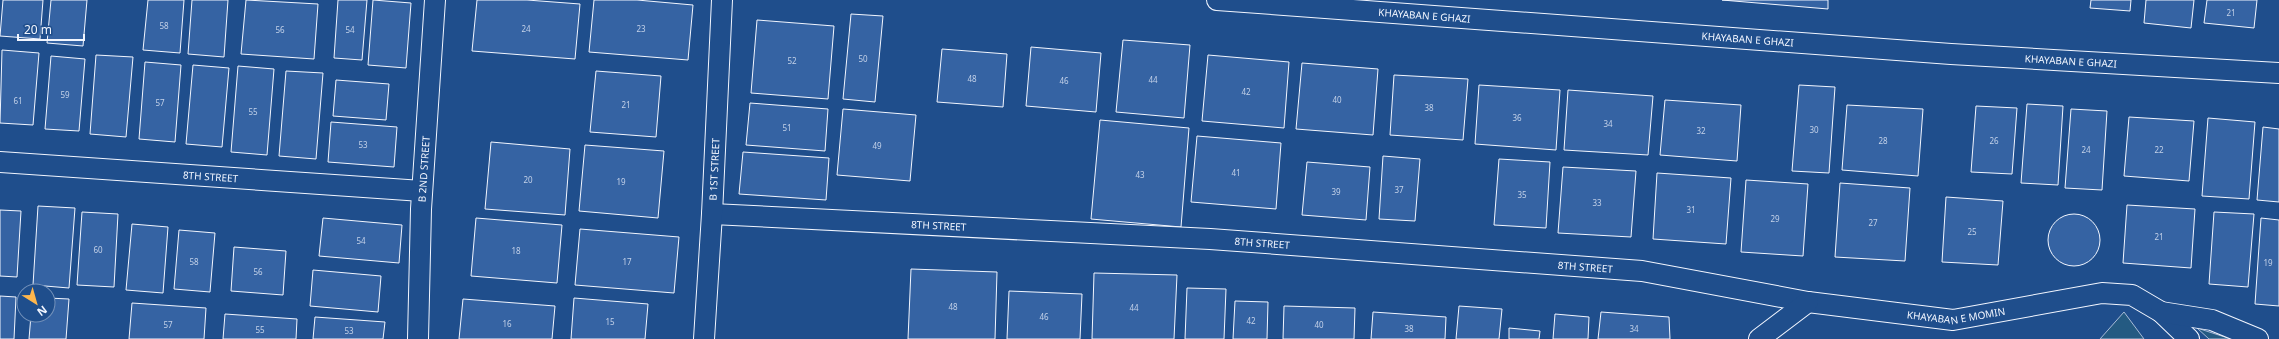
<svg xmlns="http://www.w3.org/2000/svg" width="2279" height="339" viewBox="0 0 2279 339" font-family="'Noto Sans',sans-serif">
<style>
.green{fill:#245a82;stroke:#a8bbd7}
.building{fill:#3563a3;stroke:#f2f6ff}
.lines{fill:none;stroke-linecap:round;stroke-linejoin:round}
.street-casing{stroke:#f2f6ff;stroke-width:22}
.street{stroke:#1f4e8c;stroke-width:20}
.labels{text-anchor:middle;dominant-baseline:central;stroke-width:3;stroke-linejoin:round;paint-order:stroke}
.number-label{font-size:8px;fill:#c3d1e8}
.street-label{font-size:10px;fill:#f2f6ff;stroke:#1f4e8c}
</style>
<rect width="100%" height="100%" fill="#1f4e8c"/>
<!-- green -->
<path class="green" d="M2124 312 2144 339H2100Z
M2197 328 2231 339H2209Z"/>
<!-- building -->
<path class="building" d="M3 0H43L40 39 0 36Z
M51 0H87L83 46 47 43Z
M148 0H184L180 53 143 50Z
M192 0H228L224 57 188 54Z
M246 0 318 4 314 59 241 54Z
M338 0H367L362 60 334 58Z
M373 0 411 3 406 68 368 65Z
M477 0H527L580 4 575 59 472 51Z
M594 0H637L693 5 688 60 589 52Z
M1722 0H1828V9Z
M2091 0H2131L2130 11 2090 8Z
M2146 0H2194L2191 28 2144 23Z
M2207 0H2257L2254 28 2204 23Z
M851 14 883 16 875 102 843 99Z
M757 20 834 26 828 99 751 93Z
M1123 40 1190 45 1184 118 1116 112Z
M1031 47 1101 53 1096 112 1026 106Z
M942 49 1007 54 1003 107 937 102Z
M2 50 39 53 33 125 0 123Z
M96 55 133 57 126 137 90 134Z
M1208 55 1289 62 1284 128 1202 121Z
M51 56 85 59 79 131 45 129Z
M145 62 181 65 175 142 139 139Z
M1302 63 1378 69 1373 135 1296 129Z
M193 65 229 68 222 147 186 144Z
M238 66 274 69 267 155 231 152Z
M286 71 323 73 316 159 279 156Z
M596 71 661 76 656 137 590 132Z
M1394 75 1468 79 1463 140 1390 135Z
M336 80 389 84 386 120 333 116Z
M1479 85 1560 90 1556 150 1475 144Z
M1799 85 1835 87 1829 173 1792 171Z
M1568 90 1653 96 1648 155 1564 150Z
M1665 100 1741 105 1737 161 1660 155Z
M750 103 828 109 825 151 746 145Z
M2027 104 2063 106 2058 185 2021 183Z
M1847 105 1923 109 1918 176 1842 170Z
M1976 106 2017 108 2012 174 1971 172Z
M843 109 916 115 910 181 837 175Z
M2071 109 2107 111 2102 190 2065 188Z
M2129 117 2194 121 2189 181 2124 176Z
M2208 118 2255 122 2249 199 2202 196Z
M1100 120 1189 128 1181 227 1091 219Z
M331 122 397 127 394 167 328 162Z
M2263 127 2279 129V202L2257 200Z
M1197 136 1281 143 1276 209 1191 202Z
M491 142 570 149 565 215 485 209Z
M585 145 664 151 658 218 579 211Z
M743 152 829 158 826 200 739 194Z
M1383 156 1420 159 1415 221 1379 219Z
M1499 159 1550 162 1546 228 1494 225Z
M1307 162 1370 167 1366 220 1302 215Z
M1563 167 1636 171 1631 237 1558 233Z
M1657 173 1731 178 1726 244 1653 239Z
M1746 180 1808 184 1803 256 1741 252Z
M1840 183 1910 188 1905 261 1835 257Z
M1946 197 2003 201 1998 265 1942 262Z
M2127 205 2195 209 2191 268 2123 263Z
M38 206 75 208 69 288 33 285Z
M0 210 21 211 17 277 0 276Z
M82 212 118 214 114 287 77 285Z
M2214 212 2254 214 2248 287 2209 284Z
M2048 240a26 26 0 1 1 52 0a26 26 0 1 1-52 0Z
M323 218 402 225 399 263 319 256Z
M476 218 562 225 557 283 471 276Z
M2261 218 2279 220V306L2255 304Z
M132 224 168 227 163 293 126 290Z
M580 229 679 237 674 293 575 285Z
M179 230 215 233 210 292 174 289Z
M234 247 286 251 283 295 231 291Z
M911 269 997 272 995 339H908Z
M313 270 381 276 378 312 310 306Z
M1094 273 1177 275 1174 339H1092Z
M1187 288 1226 289 1224 339H1185Z
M1009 291 1082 294 1080 339H1007Z
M0 296 16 297 14 339H0Z
M48 298 69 299 66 339H29L31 315H48Z
M574 298 648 304 645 339H571Z
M463 299 555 306 552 339H459Z
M1235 301 1268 302 1267 339H1233Z
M132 303 206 308 204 339H129Z
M1284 306 1355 308 1354 339H1283Z
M1459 306 1502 309 1499 339H1456Z
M1373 312 1446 317 1445 339H1371Z
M1601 312 1669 317 1670 339H1598Z
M225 314 297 319 296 339H223Z
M1555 314 1589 317 1588 339H1553Z
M315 317 385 322 383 339H313Z
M1509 328 1540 331 1539 339H1509Z"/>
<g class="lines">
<!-- street casing -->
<g class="street-casing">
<g id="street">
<path id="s1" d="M1217 0 1951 54 2279 73"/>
<path id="s2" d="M0 162 422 191"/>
<path id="s3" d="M712 214 1210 239 1642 271 1808 302 1953 320 2102 293 2132 295 2161 312 2189 339"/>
<path d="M2161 312 2212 320 2258 339"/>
<path id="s4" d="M418 339 421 209 435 0"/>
<path id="s5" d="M704 339 712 214 722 0"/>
<path d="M1759 339 1808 302"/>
</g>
</g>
<!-- street -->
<use href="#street" class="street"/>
</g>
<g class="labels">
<!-- number labels -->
<g class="number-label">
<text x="2231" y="12">21</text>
<text x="164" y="25">58</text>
<text x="526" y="28">24</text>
<text x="641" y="28">23</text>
<text x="280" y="29">56</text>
<text x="350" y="29">54</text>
<text x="863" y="58">50</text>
<text x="792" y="60">52</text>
<text x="972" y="78">48</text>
<text x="1153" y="79">44</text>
<text x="1064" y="80">46</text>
<text x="1246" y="91">42</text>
<text x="65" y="94">59</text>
<text x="1337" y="99">40</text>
<text x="18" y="100">61</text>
<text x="160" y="102">57</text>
<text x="626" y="104">21</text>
<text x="1429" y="107">38</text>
<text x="253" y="111">55</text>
<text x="1517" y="117">36</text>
<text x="1608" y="123">34</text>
<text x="787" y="127">51</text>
<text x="1814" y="129">30</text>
<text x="1701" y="130">32</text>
<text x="1883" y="140">28</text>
<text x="1994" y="140">26</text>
<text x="363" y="144">53</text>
<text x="877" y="145">49</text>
<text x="2086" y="149">24</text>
<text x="2159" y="149">22</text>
<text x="1236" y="172">41</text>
<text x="1140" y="174">43</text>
<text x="528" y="179">20</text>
<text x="621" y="181">19</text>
<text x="1399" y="189">37</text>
<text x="1336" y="191">39</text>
<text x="1522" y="194">35</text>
<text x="1597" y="202">33</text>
<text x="1691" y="209">31</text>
<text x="1775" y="218">29</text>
<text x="1873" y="222">27</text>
<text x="1972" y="231">25</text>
<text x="2159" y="236">21</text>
<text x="361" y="240">54</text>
<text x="98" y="249">60</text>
<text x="516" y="250">18</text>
<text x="194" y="261">58</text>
<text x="627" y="261">17</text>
<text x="2268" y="262">19</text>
<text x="258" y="271">56</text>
<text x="953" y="306">48</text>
<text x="1134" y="307">44</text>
<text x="1044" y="316">46</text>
<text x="1251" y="320">42</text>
<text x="610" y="321">15</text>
<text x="507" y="323">16</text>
<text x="168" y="324">57</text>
<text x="1319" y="324">40</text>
<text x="1409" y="328">38</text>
<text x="1634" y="328">34</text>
<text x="260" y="329">55</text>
<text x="349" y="330">53</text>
</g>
<!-- street labels -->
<g class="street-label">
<text stroke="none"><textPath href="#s1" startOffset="208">KHAYABAN E GHAZI</textPath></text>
<text stroke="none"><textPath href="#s1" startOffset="532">KHAYABAN E GHAZI</textPath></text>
<text stroke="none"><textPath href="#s1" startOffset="856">KHAYABAN E GHAZI</textPath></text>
<text stroke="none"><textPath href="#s4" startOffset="170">B 2ND STREET</textPath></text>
<text stroke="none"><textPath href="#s5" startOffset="170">B 1ST STREET</textPath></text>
<text stroke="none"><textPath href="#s2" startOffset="211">8TH STREET</textPath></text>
<text stroke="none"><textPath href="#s3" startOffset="227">8TH STREET</textPath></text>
<text stroke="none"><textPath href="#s3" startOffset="551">8TH STREET</textPath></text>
<text stroke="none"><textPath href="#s3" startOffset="875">8TH STREET</textPath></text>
<text stroke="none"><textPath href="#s3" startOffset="1250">KHAYABAN E MOMIN</textPath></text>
</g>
</g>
<!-- north arrow -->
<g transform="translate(36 303) rotate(143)"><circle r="19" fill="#1f4e8c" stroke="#7391ba"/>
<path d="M0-3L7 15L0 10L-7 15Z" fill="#ffb74d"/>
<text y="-6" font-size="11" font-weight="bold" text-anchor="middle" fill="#f2f6ff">N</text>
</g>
<!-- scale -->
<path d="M18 34v6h66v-6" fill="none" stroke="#f2f6ff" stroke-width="2"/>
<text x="24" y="34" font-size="12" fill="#f2f6ff" stroke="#1f4e8c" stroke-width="3" paint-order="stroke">20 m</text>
</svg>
